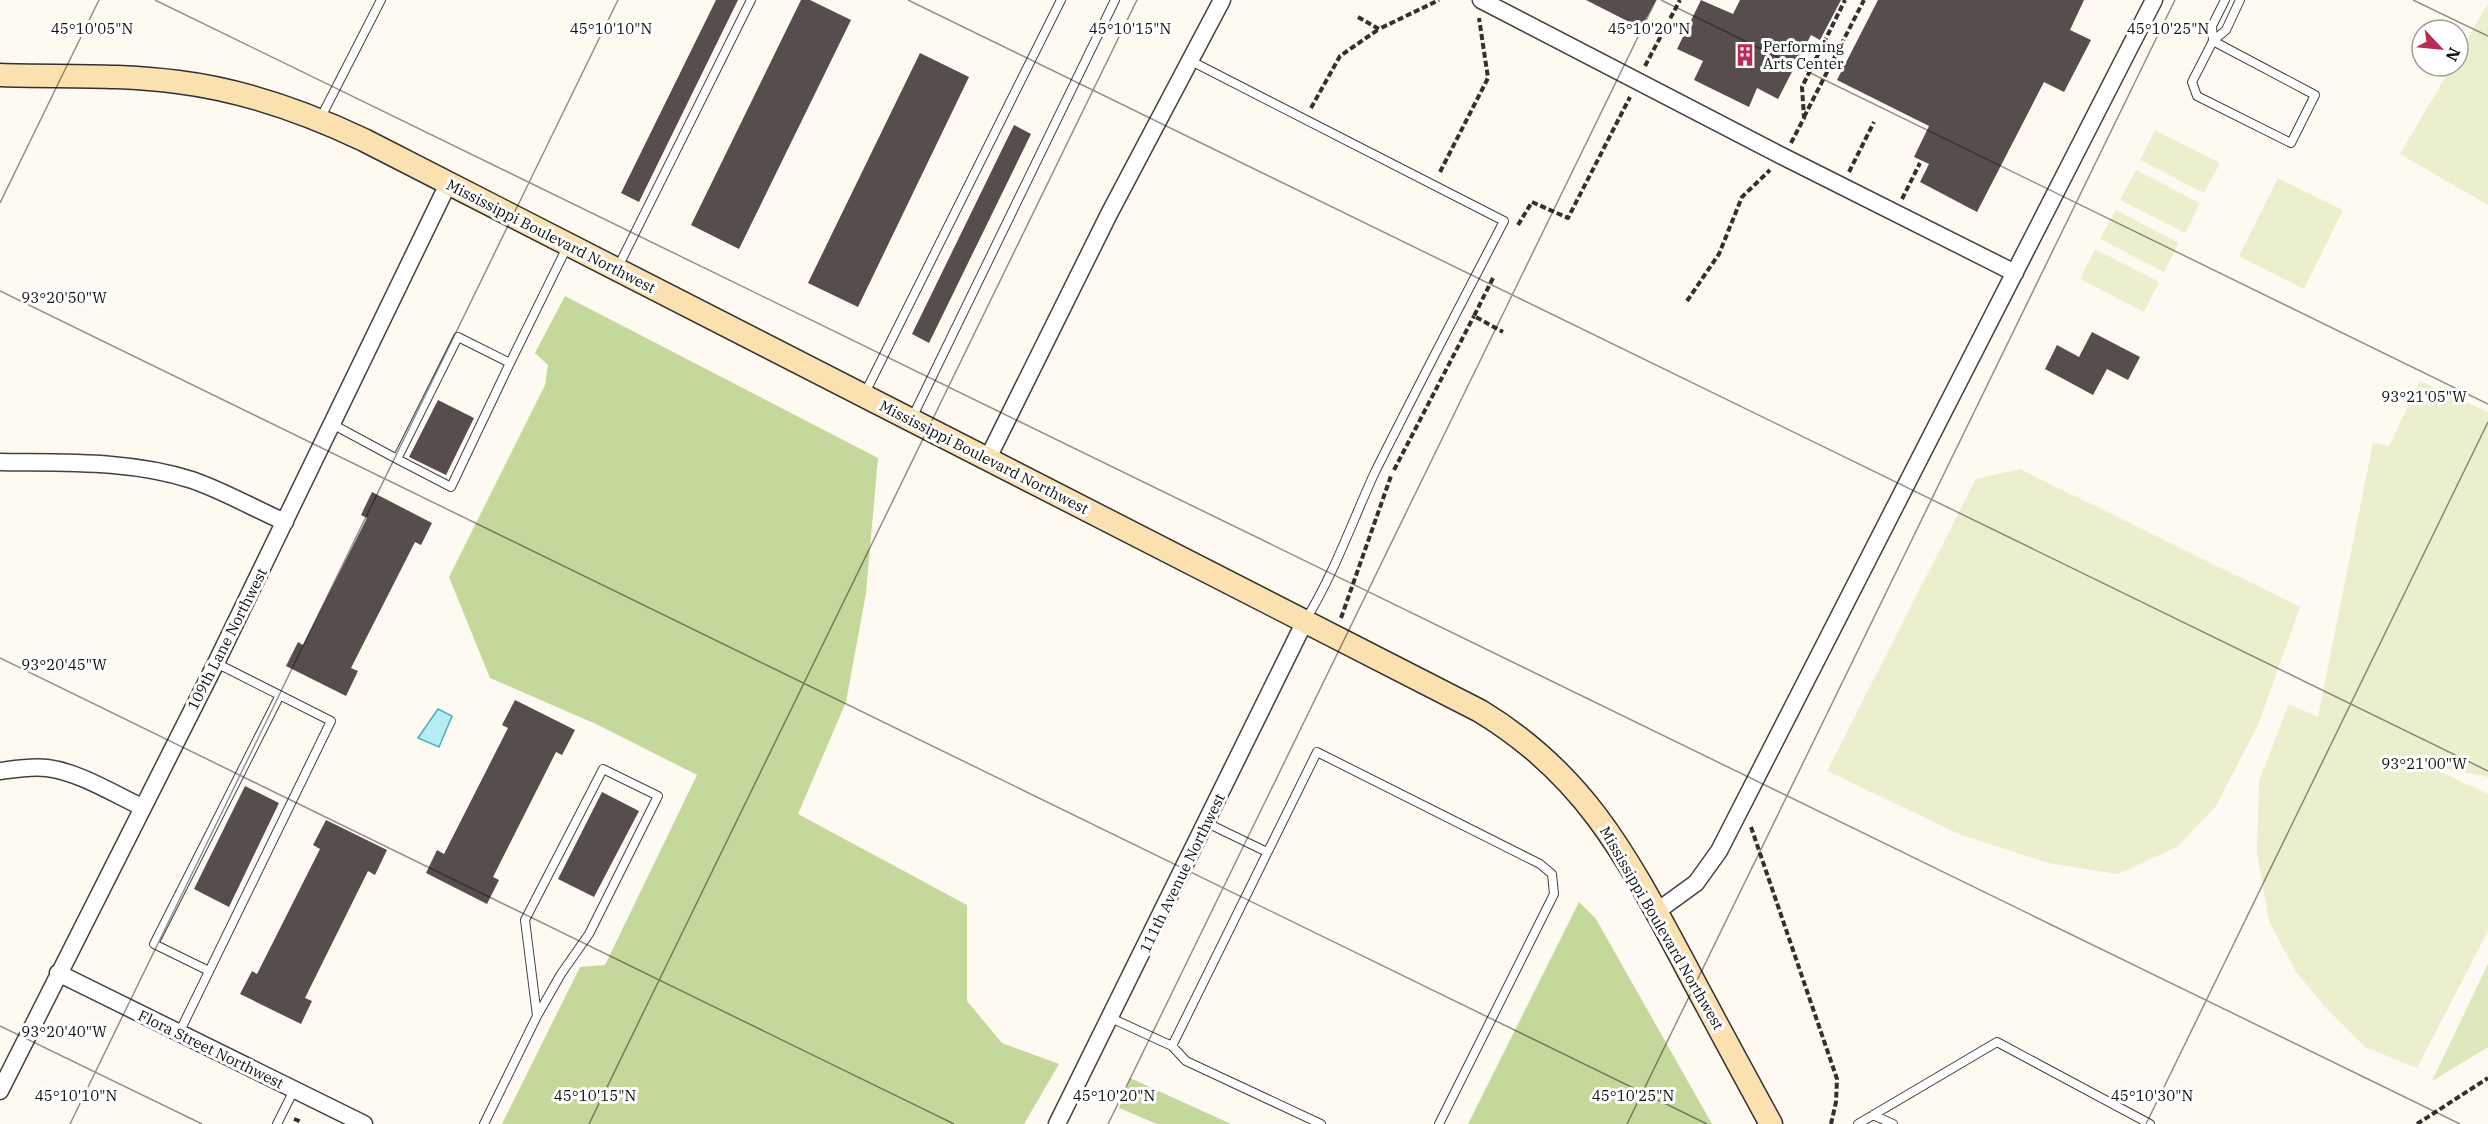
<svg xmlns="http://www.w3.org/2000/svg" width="2488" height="1124" viewBox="0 0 2488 1124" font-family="'IBM Plex Serif',serif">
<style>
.green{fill:#dde8bc}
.forest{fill:#c5d89c}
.pitch{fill:#ecefcd}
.water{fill:#b8ebf3;stroke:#43b2c7;stroke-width:1.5}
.building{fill:#574d4c}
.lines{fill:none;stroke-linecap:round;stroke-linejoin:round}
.lane-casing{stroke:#424242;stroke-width:10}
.street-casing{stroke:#424242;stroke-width:19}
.secondary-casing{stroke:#313131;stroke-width:25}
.path{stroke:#313131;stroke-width:4;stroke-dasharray:6 3;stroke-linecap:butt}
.lane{stroke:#fff;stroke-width:8}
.street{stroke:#fff;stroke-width:16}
.secondary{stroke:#fbe0b0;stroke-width:22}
.ticks{fill:none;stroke:#0f0f0f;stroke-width:1.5;stroke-opacity:0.45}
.labels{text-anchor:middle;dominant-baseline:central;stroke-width:6;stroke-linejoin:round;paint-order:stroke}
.poi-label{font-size:15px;fill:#0f0f0f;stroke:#fff;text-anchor:start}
.street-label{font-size:15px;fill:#0f0f0f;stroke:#fff}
.ticks-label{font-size:15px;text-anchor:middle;fill:#0f0f0f;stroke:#fff;stroke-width:6;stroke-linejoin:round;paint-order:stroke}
</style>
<rect width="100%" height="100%" fill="#fef9f1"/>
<!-- green -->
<path class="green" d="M2488 964V1047L2432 1081Z"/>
<!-- forest -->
<path class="forest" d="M565 296 878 458 866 593 846 702 798 814 967 905V1001L1002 1043 1059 1064 1024 1124H502L580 967 605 965 697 775 596 724 490 678 449 577 545 385 548 365 535 353Z
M1579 902 1596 919 1712 1124H1468Z
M1130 1078 1231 1124H1157L1119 1108Z"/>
<!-- pitch -->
<path class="pitch" d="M2488 4V205L2400 154 2452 66H2458V55Z
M2155 130 2220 163 2204 193 2140 160Z
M2136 170 2200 203 2185 233 2120 200Z
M2278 178 2343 210 2304 289 2239 256Z
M2116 210 2179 243 2164 272 2100 239Z
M2095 249 2159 282 2144 312 2080 279Z
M2420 381 2488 412V777L2423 764 2488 794V931L2417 1068 2365 1047 2326 1008 2296 972 2269 921 2257 852 2259 781 2289 704 2318 717 2373 443 2389 446Z
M2020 469 2300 607 2258 725 2216 806 2177 847 2118 874 2048 863 1959 834 1827 771 1976 479Z"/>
<!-- water -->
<path class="water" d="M438 709 452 716 439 747 418 738Z"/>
<!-- building -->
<path class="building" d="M716 0H738L639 202 621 193Z
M801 0H810L851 20 739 249 691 225Z
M1586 0H1656L1641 28Z
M1701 0 1733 14 1740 0H1841L1820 40 1811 35 1778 99 1757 88 1749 107 1694 80 1703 61 1677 49Z
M1878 0H2084L2070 30 2091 40 2064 92 2044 82 1977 212 1920 182 1929 164 1914 157 1929 126 1837 80Z
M920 53 969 77 858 307 808 283Z
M1014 125 1031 134 929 343 912 334Z
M2092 332 2140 357 2128 380 2107 369 2093 395 2045 369 2057 345 2079 357Z
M438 400 474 418 446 475 409 457Z
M372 492 432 523 421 545 415 542 351 668 358 671 346 696 286 666 298 642 303 645 367 518 361 515Z
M515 700 575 730 562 755 556 752 493 877 499 880 487 904 426 873 437 850 444 854 508 728 502 725Z
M245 786 279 803 229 907 194 889Z
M602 792 639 811 594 897 558 879Z
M326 820 387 850 375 875 368 871 305 998 312 1001 301 1024 240 994 252 971 257 974 320 849 313 845Z"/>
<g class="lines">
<!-- lane casing -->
<g class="lane-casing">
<path id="lane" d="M2213 41 2315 95 2291 143 2197 96 2192 82 2213 41 2226 30 2240 0
M2213 41 2212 26 2225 0
M1191 61 1504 221C1461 304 1417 388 1375 472 1352 522 1334 574 1305 621
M320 119 381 0
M617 269 751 0
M865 393 1061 0
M912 418 1115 0
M332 424 397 459 458 337 510 363 568 245
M397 459 451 487 510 363
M1207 823 1267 852
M209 971 154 944 280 695
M1111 1018 1172 1046 1186 1061 1321 1124
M179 1033 331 721 216 663
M1172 1046 1317 752 1540 864 1552 874 1554 894 1439 1124
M1873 1115 1893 1124
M277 1124 294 1090
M484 1124 537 1016 561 974 589 934 658 796 603 769 525 920 537 1016
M1858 1124 1997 1042 2150 1124"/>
</g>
<!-- street casing -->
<g class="street-casing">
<path id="street" d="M1481 0 1784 157 2015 273
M988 458 1109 214 1222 0
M0 462C64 463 130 460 192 480 224 491 255 509 285 522
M0 771C15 769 31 766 47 768 79 772 112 793 142 807
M1656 912 1696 883 1719 851 2154 0
M58 973 364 1124
M0 1091 216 663 448 184
M1057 1124 1305 621"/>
</g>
<!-- secondary casing -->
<g class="secondary-casing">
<path id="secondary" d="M0 75C59 77 119 74 178 82 243 90 305 112 364 140L1480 711C1584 774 1626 855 1682 959 1711 1014 1741 1069 1771 1124"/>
</g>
<!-- path -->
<path class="path" d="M1358 17 1379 29 1439 0
M1645 66 1680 0
M1311 108 1340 56 1379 29
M1804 117 1864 0
M1791 143 1804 118 1802 87 1845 0
M1440 172 1488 78 1479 18
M1849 172 1874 122
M1902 199 1920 163
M1518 225 1532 202 1568 218 1630 97
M1493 278 1474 316 1503 332
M1687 301 1719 254 1742 197 1770 170
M1394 470 1474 316
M1341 618 1391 476
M1751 827 1837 1079 1836 1102 1831 1124
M294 1119 302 1122
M2417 1124 2488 1078"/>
<!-- lane -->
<use href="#lane" class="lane"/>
<!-- street -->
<use href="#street" class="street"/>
<!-- secondary -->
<use href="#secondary" class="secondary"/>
</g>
<!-- ticks -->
<path class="ticks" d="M155 0 2460 1124M908 0 2488 771M1661 0 2488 404M2413 0 2488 36M0 203 99 0M0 291 1707 1124M0 658 954 1124M0 1026 202 1124M70 1124 618 0M589 1124 1137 0M1108 1124 1656 0M1627 1124 2175 0M2146 1124 2488 422"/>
<!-- icons -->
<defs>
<g id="building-bare" transform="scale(1.8)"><path d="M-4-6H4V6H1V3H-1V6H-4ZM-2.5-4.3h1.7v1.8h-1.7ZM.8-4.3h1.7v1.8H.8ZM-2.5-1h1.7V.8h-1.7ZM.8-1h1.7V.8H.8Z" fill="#b92d55" stroke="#fff" stroke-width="2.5" paint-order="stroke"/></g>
</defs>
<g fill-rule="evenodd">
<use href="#building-bare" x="1745" y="55"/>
</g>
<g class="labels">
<!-- poi labels -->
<g class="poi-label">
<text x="1763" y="46">Performing<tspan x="1763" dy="17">Arts Center</tspan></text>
</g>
<!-- street labels -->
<g class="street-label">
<text transform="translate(551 236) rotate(27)">Mississippi Boulevard Northwest</text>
<text transform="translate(984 457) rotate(27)">Mississippi Boulevard Northwest</text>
<text transform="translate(227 639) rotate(-63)">109th Lane Northwest</text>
<text transform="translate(1182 873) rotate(-64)">111th Avenue Northwest</text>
<text transform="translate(1662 928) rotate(60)">Mississippi Boulevard Northwest</text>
<text transform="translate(211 1049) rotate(26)">Flora Street Northwest</text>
</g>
</g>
<g class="ticks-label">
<text x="92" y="34">45°10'05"N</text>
<text x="611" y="34">45°10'10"N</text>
<text x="1130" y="34">45°10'15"N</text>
<text x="1649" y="34">45°10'20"N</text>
<text x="2168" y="34">45°10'25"N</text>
<text x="64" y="303">93°20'50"W</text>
<text x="2424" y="402">93°21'05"W</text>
<text x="64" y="670">93°20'45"W</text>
<text x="2424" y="769">93°21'00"W</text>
<text x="64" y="1037">93°20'40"W</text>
<text x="76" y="1101">45°10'10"N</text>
<text x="595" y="1101">45°10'15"N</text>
<text x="1114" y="1101">45°10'20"N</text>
<text x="1633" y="1101">45°10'25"N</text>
<text x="2152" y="1101">45°10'30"N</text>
</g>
<!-- north arrow -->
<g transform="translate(2440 48) rotate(116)"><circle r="28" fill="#ffffff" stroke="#9f9f9f" stroke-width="1.5"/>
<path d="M0-4.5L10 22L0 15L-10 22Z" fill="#b92d55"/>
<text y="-9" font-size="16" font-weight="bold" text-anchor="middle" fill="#0f0f0f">N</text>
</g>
</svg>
